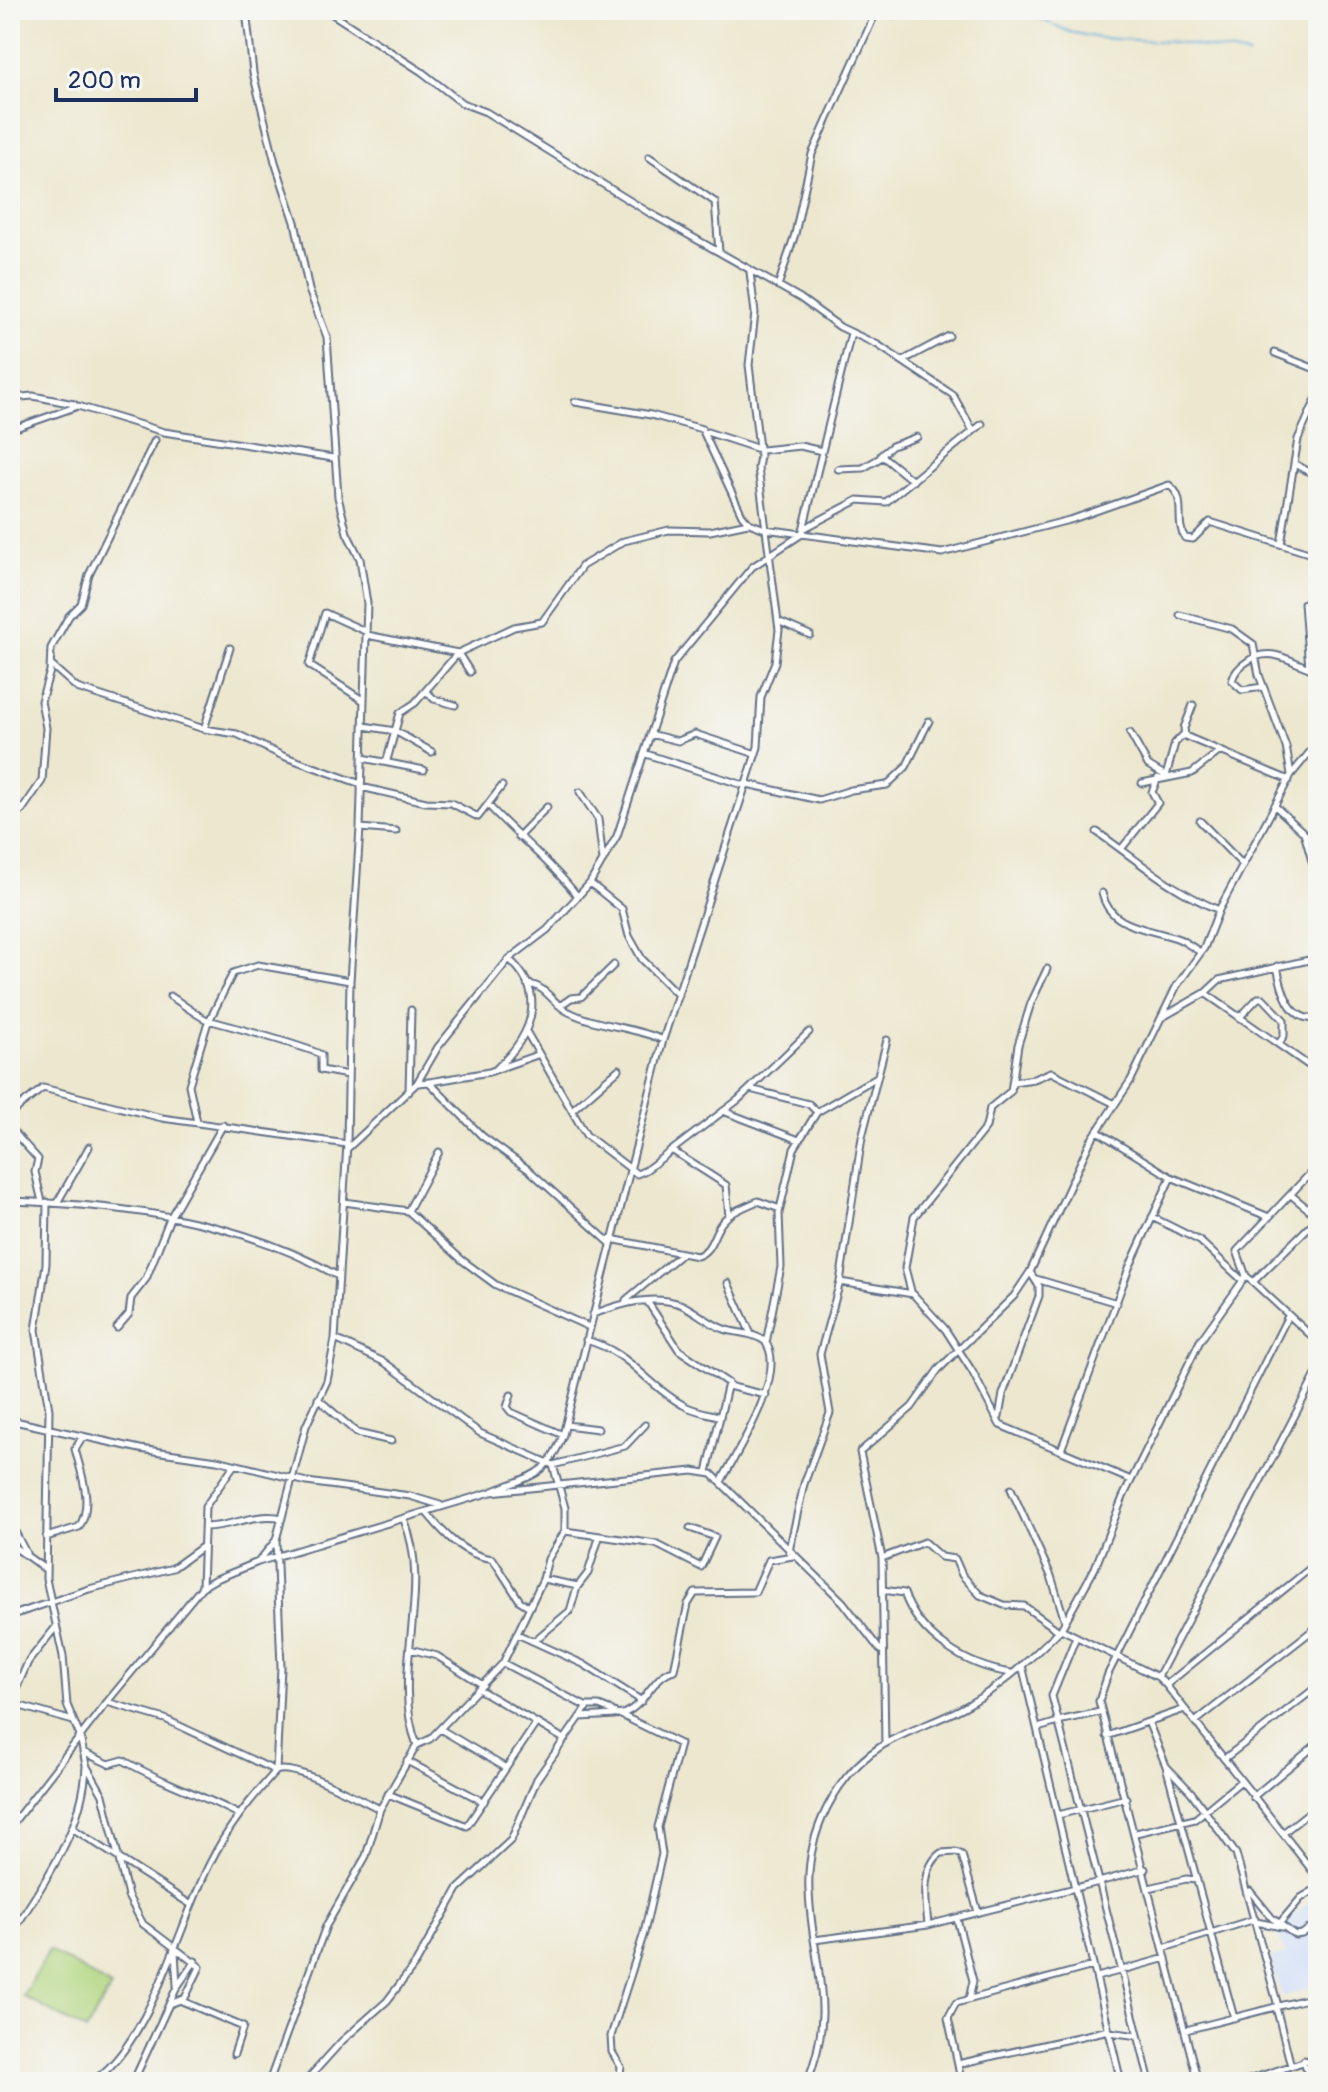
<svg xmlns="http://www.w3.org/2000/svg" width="1328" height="2092" viewBox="0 0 1328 2092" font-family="Pangolin,sans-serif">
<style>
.built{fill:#ccdbfa}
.green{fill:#b0d57e;stroke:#66826e;stroke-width:2}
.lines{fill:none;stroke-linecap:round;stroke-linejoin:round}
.stream{stroke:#5ca7d4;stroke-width:2}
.street-casing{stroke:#646f85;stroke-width:9}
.street{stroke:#fff;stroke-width:5}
</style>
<rect width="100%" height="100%" fill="#f6f6f2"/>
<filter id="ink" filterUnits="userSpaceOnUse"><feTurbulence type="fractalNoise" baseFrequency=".0125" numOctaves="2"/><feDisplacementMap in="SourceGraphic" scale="16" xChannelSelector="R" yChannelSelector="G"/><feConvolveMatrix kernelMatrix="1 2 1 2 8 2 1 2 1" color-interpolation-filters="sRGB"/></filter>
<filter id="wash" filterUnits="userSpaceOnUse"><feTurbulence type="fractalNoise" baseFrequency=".006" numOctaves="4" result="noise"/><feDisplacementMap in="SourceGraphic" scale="32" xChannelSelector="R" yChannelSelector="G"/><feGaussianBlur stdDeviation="1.8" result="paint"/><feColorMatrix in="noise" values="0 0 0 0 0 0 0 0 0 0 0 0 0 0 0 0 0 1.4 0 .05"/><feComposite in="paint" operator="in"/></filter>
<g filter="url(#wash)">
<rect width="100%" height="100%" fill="#ece7ce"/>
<!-- built -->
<path class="built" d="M1318 1896V1984L1283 1997 1271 1958 1286 1954 1276 1929Z"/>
<!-- green -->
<path class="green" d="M49 1950 111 1987 86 2031 23 1996Z"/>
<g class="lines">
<!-- stream -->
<path class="stream" d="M791 10H824
M873 10 885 15 942 10
M955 10 990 16H1033L1070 32 1099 38 1175 42 1249 55"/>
</g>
</g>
<g filter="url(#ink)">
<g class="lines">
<!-- street casing -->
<g class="street-casing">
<path id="street" d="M246 10 253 73 275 162 295 222 309 290 327 337 338 497 347 533 360 559 367 603 360 828 350 981 347 1144 335 1339 327 1381 306 1426 276 1540 258 1562
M326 10 422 72 462 103 486 112 648 212 800 298 840 327 878 345 953 395 973 431
M649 157 715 202 719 252
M778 286 795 234 812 154 877 10
M1275 353 1318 370
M902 361 949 336
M10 398 33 396 74 404
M575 402 651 415 702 429 742 515 749 523 765 529 942 553 1073 519 1169 485C1188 498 1174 522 1185 538L1193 539 1210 522 1318 556
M10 430 78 406 164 432 333 458
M707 432 762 450 800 446 822 451
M1295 464 1318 477
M838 469 863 468 882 457
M913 481 881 455 892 446 917 437
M803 529 858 500 886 502 982 424
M1281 544 1298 439 1318 395
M1313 554 1318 543
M1304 603 1309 668 1318 674
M1180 615 1232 629 1253 644 1259 675 1286 747 1291 774
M778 621 810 635
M367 635 458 653 514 627 542 622 582 566 624 541 669 530 710 531 748 523
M51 665 77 688 204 729 237 734 283 756 361 784
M1263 687 1242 690 1232 681C1234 672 1240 666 1248 661 1269 646 1288 660 1309 668
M426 691 434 699 455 705
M364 701 309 665 325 613 367 632
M1193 705 1184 728 1185 736 1289 780
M364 726 395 731 432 752
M204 729 230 648
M1130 733 1148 765 1166 776 1175 743 1184 734
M650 734 678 741 695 734 756 754
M646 754 746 786
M363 758 424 770
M387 760 400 713 415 703 458 653 470 672
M1142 783 1192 773 1220 751
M747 784 819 800 851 790 887 785 906 767 929 721
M361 787 426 802 451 803 478 817 502 786
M580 792 598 819 603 861
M488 805C518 837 552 863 578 897
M1275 806 1304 833 1318 882
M10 819 22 810 42 781 46 728 41 701 50 671 51 648 69 616 81 604 89 575 155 440
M1200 821 1243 865
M360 828 396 831
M1097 832C1140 862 1169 889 1219 910
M1304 833 1318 846
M518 837 547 807
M1122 848 1158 803 1152 792 1158 778
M590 883 622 909 629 936 642 959 678 995
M1102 893C1110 929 1149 928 1179 939 1186 942 1193 948 1201 952
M1277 966C1281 988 1289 1023 1318 1018
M527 984C546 985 553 1004 567 1011 598 1027 632 1026 663 1040
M1205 993 1318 1072
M170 996C179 1001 200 1018 208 1020 223 1024 315 1049 321 1055V1070L348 1075
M1318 999V1004
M561 1005 571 998 581 997 614 965
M1161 1018 1205 993 1219 980 1318 958
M1239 1018 1258 998H1263L1284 1020V1036L1279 1043
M527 1033 586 1135 637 1174 646 1170 738 1100 809 1032
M495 1070C530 1038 550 996 509 959
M430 1082 489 1072 537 1055
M1013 1082 1034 1079 1051 1072 1113 1103
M418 1083 429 1082 482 1136 529 1170 610 1243
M750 1089 809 1104 817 1112
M409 1092 411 1010
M572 1110 619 1069
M723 1111 799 1140
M10 1114 43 1088 162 1118 347 1144
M197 1122 189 1085 207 1025 233 973 258 965 350 981
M10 1128 38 1159 35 1172 42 1202
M1097 1131 1171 1177 1269 1217
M348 1148 417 1083 438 1047 509 959 547 930 590 883 617 836 674 662 752 567 802 534 851 333
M673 1151 726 1185 729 1216
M1291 1195 1318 1217
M10 1201C124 1205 238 1219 338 1276
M47 1202 46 1264 36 1330 49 1410 46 1579 63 1656 67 1705 80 1736 86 1765 103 1795 128 1896 143 1924 200 1967 185 1998 170 2004
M344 1202 408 1211 462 1260 496 1285 589 1327
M57 1203 89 1147
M408 1211 439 1152
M1152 1217 1200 1241 1243 1281
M611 1239 697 1256C714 1250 712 1232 724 1220 732 1211 747 1206 758 1201L780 1209
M1246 1276 1237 1251 1318 1165
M1246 1276 1253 1282 1318 1218
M1036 1279 1117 1303
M840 1282 913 1294 945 1329 972 1371 1000 1425 1131 1480
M1253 1282 1318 1342
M728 1283 751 1334
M911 1291 905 1268 914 1217 986 1127 990 1108 1011 1091 1018 1045 1031 1003 1047 969
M626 1300 680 1255
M647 1301 679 1350 728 1383 707 1472
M593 1314C621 1304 651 1294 680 1304 695 1310 709 1324 724 1329 738 1334 753 1332 766 1342
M117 1328 129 1314 131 1298 146 1279 170 1218 223 1125
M586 1340C632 1353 644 1383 683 1405 693 1411 707 1413 718 1416
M728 1386 766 1395
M511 1395 507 1407 511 1412 563 1435
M318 1399 357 1433 391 1441
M999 1417 1003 1394 1039 1296V1286L1030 1272
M10 1420 140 1449 217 1460 307 1482 410 1496 440 1505
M566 1425 598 1429
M1061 1450 1129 1268 1171 1177
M553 1465 625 1446 645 1425
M722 1480C738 1450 787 1374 766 1343L781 1267 779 1213 794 1149 817 1112 877 1077
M1011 1489 1051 1576 1065 1621
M491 1492C530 1475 547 1478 563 1435L663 1040 758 747 761 697 775 662 779 630 758 468 760 456 749 365 755 313 750 272
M426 1512C445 1535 463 1555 493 1559L520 1601 528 1606
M404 1520C434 1591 389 1673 417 1745
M10 1522 26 1553
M205 1527C232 1527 254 1512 282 1518
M565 1531 656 1544 701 1567 715 1537 690 1528
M46 1537 79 1527C94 1504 81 1473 75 1449L83 1436
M10 1544 45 1569
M789 1551 804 1484 830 1413 820 1354 840 1282 862 1137 887 1040
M882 1558 924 1542 941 1557 955 1559 962 1575 980 1595 1004 1605 1024 1606 1059 1631
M543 1579 578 1586 588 1573 599 1538
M202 1586 205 1507 234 1465
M883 1590 904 1593C919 1637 966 1666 1011 1673
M10 1616 89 1589 173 1568 202 1547
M1061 1629 1095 1568 1123 1497 1200 1341 1246 1276
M517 1634 583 1664 642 1701
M1076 1637 1052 1696 1150 2082
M534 1641 570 1611 577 1587
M410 1649 437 1656 483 1685
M503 1663 585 1706H599L614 1712
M1022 1665 1121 2082
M1158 1677 1318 1371
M1166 1685 1318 1562
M480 1690 564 1739
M107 1702 165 1719 276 1771C295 1763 358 1799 380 1809L417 1745 430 1739 503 1663 543 1579 548 1559 565 1531V1508L553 1465 480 1433 384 1362 335 1339
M10 1703 28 1662 55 1628
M10 1703 73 1721
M580 1717C591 1716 619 1716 625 1713 646 1704 653 1675 674 1670L688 1604 695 1593 755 1592 769 1560 793 1556
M1058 1721 1100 1712
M1195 1722 1318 1626
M1149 1724 1166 1766 1234 2018
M1038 1728 1058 1722
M440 1729 506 1768
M1107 1736 1185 1709
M885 1744 882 1558 860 1452 912 1407 938 1370 1014 1296 1030 1272 1090 1142 1131 1080 1176 987 1204 948 1219 910 1291 775 1318 742
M83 1752 109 1764 123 1760C160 1782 200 1794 238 1814
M1224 1759 1318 1686
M407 1761 484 1802
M1167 1767 1191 1792 1236 1854 1278 2006
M388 1794 467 1826 535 1725
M1253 1797 1318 1743
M1058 1815 1126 1798
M10 1827 107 1702 202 1587 214 1580 258 1562 491 1492 693 1471 712 1474 843 1602 880 1650
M72 1828 190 1904
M1136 1833 1195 1819 1241 1781
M1283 1833 1318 1805
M1311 1869 1318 1864
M1099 1882 1145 1869
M1149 1888 1186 1879 1197 1880
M1250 1891 1272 1918 1295 1935 1302 1934 1318 1922
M957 1919 973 1981 969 1999
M1256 1922 1282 1927
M1279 1924 1301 1898 1318 1888
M928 1925C926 1903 920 1868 941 1853L956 1852 962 1855 978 1912
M10 1936C43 1884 84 1829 86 1766
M814 1940 928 1925 1099 1882
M1164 1948 1255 1919
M175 1951 177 1985
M1093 1966 956 2003 948 2018 958 2064 1109 2030
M1097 1977 1166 1958
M182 2001 243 2027 234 2054
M1276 2007 1291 2066
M1186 2030 1318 1996
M1109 2032 1138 2036
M1304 2060 1310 2082
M958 2064 961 2082
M10 2070 29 2082
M91 2082C149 2047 179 1925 209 1865 227 1828 249 1801 276 1771L281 1667 276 1540
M133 2082 177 1987 195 1961
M269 2082 326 1926 366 1856 380 1809
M305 2082 342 2041 387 2001 416 1963 458 1889 511 1840 537 1779 587 1707
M619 2082 621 2067 612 2052 611 2036 644 1933 662 1854 658 1827 680 1744 621 1715
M807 2082C838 2008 812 1965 809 1891 806 1834 835 1775 883 1745 911 1728 944 1720 971 1703 1005 1684 1033 1656 1061 1629L1158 1677 1166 1685 1318 1878
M1136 2082 1149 2077
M1198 2082 1099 1701 1108 1674 1288 1316
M1242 2082 1318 2057"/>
</g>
<!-- street -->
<use href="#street" class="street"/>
</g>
</g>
<!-- margin -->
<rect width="1328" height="2092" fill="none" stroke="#f6f6f2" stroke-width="40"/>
<!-- scale -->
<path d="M56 88v12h140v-12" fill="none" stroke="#1b2f5e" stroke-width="4"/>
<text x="68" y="88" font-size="24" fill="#1b2f5e" stroke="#f6f6f2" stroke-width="6" paint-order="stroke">200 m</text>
</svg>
